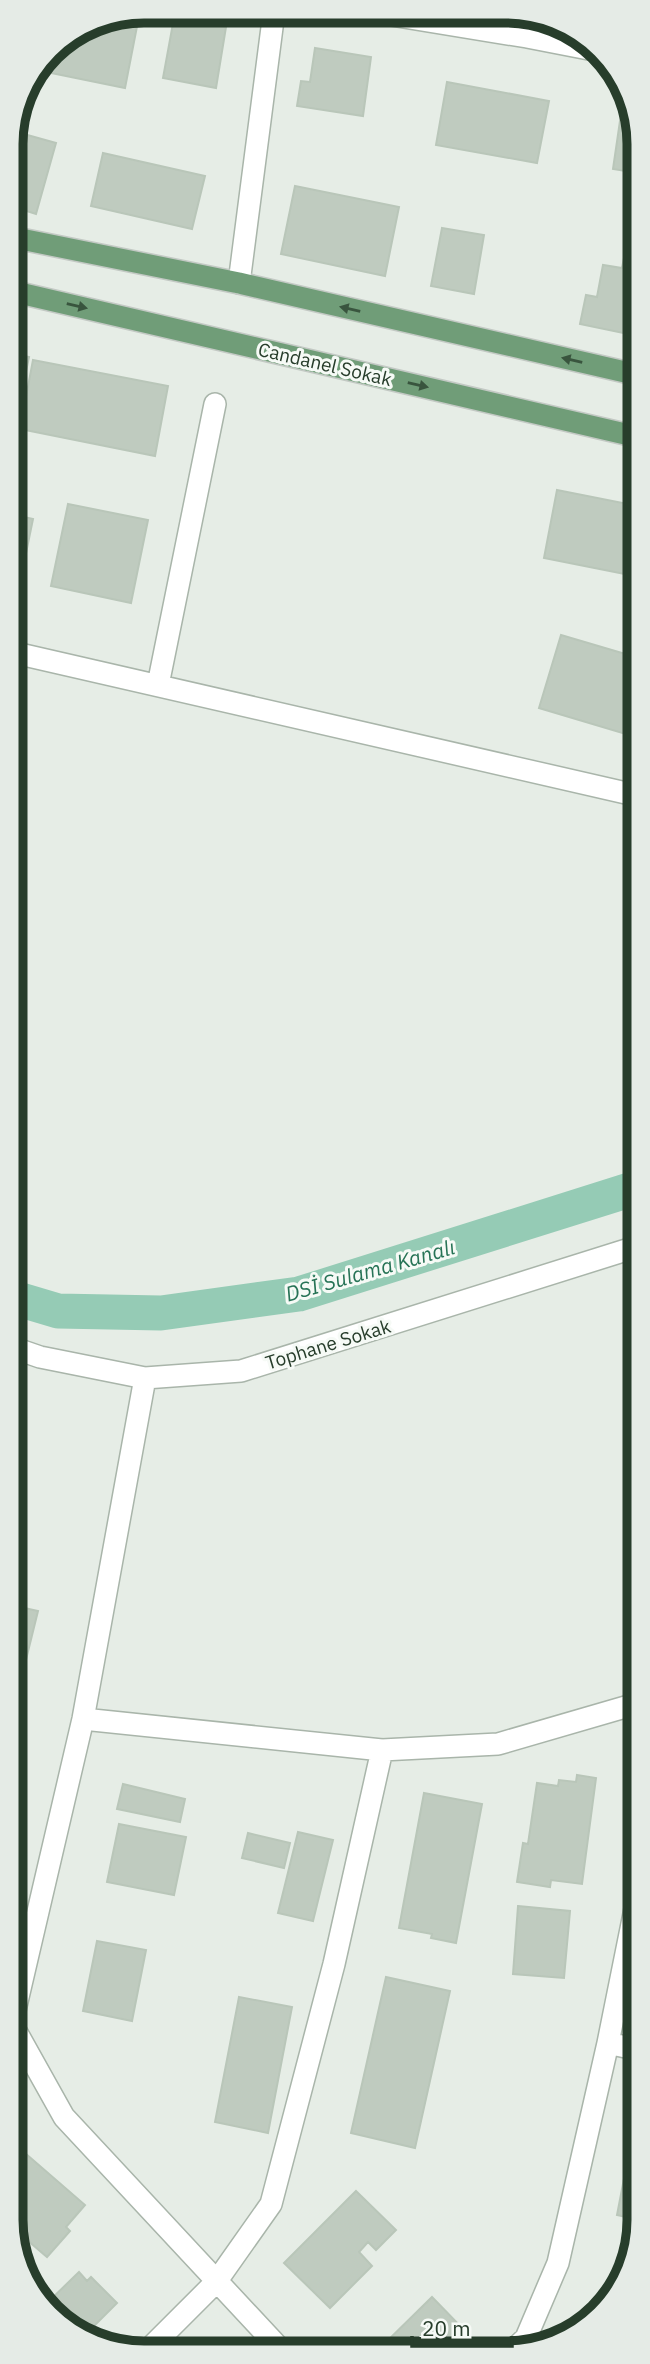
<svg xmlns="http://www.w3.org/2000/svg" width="650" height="2364" viewBox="0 0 650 2364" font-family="'IBM Plex Sans',sans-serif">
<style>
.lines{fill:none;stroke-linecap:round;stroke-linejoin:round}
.canal{stroke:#95cbb5;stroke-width:35}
.building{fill:#bfcbbf;stroke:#b9c6b9;stroke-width:2}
.minor-casing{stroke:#a9b5aa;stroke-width:24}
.major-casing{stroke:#c3c9c4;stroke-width:24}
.minor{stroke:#fff;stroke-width:21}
.major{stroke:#709d78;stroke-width:21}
.oneway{fill:#39553e}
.labels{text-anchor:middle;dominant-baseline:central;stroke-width:6;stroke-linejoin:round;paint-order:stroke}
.street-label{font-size:19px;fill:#273d2b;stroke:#f6faf6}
.water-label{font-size:21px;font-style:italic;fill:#277356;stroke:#f6faf6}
.rim{fill:none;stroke:#273d2b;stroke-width:9}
</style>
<rect width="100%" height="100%" fill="#e6ede6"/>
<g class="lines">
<!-- canal -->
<path class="canal" d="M11 1297 58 1311 161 1313 299 1294 639 1187"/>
</g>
<!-- building -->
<path class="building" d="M140 11 125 88 51 73 57 44 93 20Z
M174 18 226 27 216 88 163 78Z
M315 48 371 57 363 116 297 106 301 81 310 82Z
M447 82 549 101 537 163 436 145Z
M622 107 630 108 638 126V173L613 169Z
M13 131 56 143 36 214 11 206V135Z
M103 153 205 176 192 229 91 206Z
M295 186 399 207 385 276 281 254Z
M442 228 484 235 474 294 431 286Z
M626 248 638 251V336L580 324 586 295 597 297 603 265 622 268Z
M11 353 29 357 14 429 11 428Z
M33 360 168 386 155 456 20 429Z
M557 490 638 506V557L635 576 544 558Z
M68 504 148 520 131 603 51 586Z
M11 514 33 519 16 602 11 601Z
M561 635 639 658V738L539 708Z
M11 1605 38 1611 21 1680 11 1678Z
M577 1775 596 1778 582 1884 551 1880 550 1887 517 1882 523 1843 528 1844 537 1783 558 1786 559 1780 576 1782Z
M123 1784 185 1799 180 1822 117 1809Z
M424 1793 482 1804 456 1943 431 1938 432 1934 399 1928Z
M119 1824 186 1837 174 1895 107 1882Z
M298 1832 333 1840 313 1921 278 1913Z
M248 1833 290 1843 284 1868 242 1858Z
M518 1906 570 1911 564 1978 513 1974Z
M97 1941 146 1950 132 2021 83 2011Z
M386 1977 450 1991 415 2148 351 2133Z
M239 1997 292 2007 268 2133 215 2122Z
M639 2101V2220L617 2215Z
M18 2147 85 2205 66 2227 70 2231 47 2257 12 2227V2154Z
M356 2191 396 2230 376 2250 368 2242 359 2252 372 2266 330 2308 284 2263Z
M79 2272 87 2281 91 2277 117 2303 86 2334 49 2314 45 2305Z
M611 2296 606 2308 590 2317Z
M432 2297 467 2333 448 2352H382L379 2349Z"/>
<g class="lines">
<!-- minor casing -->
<g class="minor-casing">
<path id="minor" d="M379 13 527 37 599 51
M239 283 274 12
M11 652 639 796
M158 685 215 404
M11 1347 40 1357 145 1378 241 1371 639 1246
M83 1719 382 1750 498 1744 639 1703
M12 2023 83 1719 145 1378
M12 2024 64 2117 282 2351
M608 2043 639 2050
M147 2351 216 2282 271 2204 334 1964 382 1750
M511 2352 526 2338 558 2263 608 2043 639 1889"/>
</g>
<!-- major casing -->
<g class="major-casing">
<path id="major" d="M11 237 239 283 638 375
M11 291 638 437"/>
</g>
<!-- minor -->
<use href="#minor" class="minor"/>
<!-- major -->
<use href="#major" class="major"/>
</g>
<!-- one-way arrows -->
<defs><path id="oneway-solid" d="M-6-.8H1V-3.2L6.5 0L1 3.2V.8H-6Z" transform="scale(1.75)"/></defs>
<g class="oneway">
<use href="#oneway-solid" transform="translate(77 306) rotate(13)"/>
<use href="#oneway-solid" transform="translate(350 309) rotate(-167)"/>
<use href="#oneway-solid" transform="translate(572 360) rotate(-167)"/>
<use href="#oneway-solid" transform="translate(418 385) rotate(13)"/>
</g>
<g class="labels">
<!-- street labels -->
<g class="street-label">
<text transform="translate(325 364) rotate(13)">Candanel Sokak</text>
<text transform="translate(328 1344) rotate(-17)">Tophane Sokak</text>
</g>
<!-- water labels -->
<g class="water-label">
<text transform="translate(370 1270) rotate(-16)">DSİ Sulama Kanalı</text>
</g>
</g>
<!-- crop -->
<path d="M0 0H650V2364H0ZM144 23H506A121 121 0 0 1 627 144V2220A121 121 0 0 1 506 2341H144A121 121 0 0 1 23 2220V144A121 121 0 0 1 144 23Z" fill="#e5ebe6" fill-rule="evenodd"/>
<path class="rim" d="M144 23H506A121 121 0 0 1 627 144V2220A121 121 0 0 1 506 2341H144A121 121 0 0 1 23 2220V144A121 121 0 0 1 144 23Z"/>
<!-- scale -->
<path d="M412 2336v10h100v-10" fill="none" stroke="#273d2b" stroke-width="3.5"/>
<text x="422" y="2336" font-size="21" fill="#273d2b" stroke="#f6faf6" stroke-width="5" paint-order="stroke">20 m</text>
</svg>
